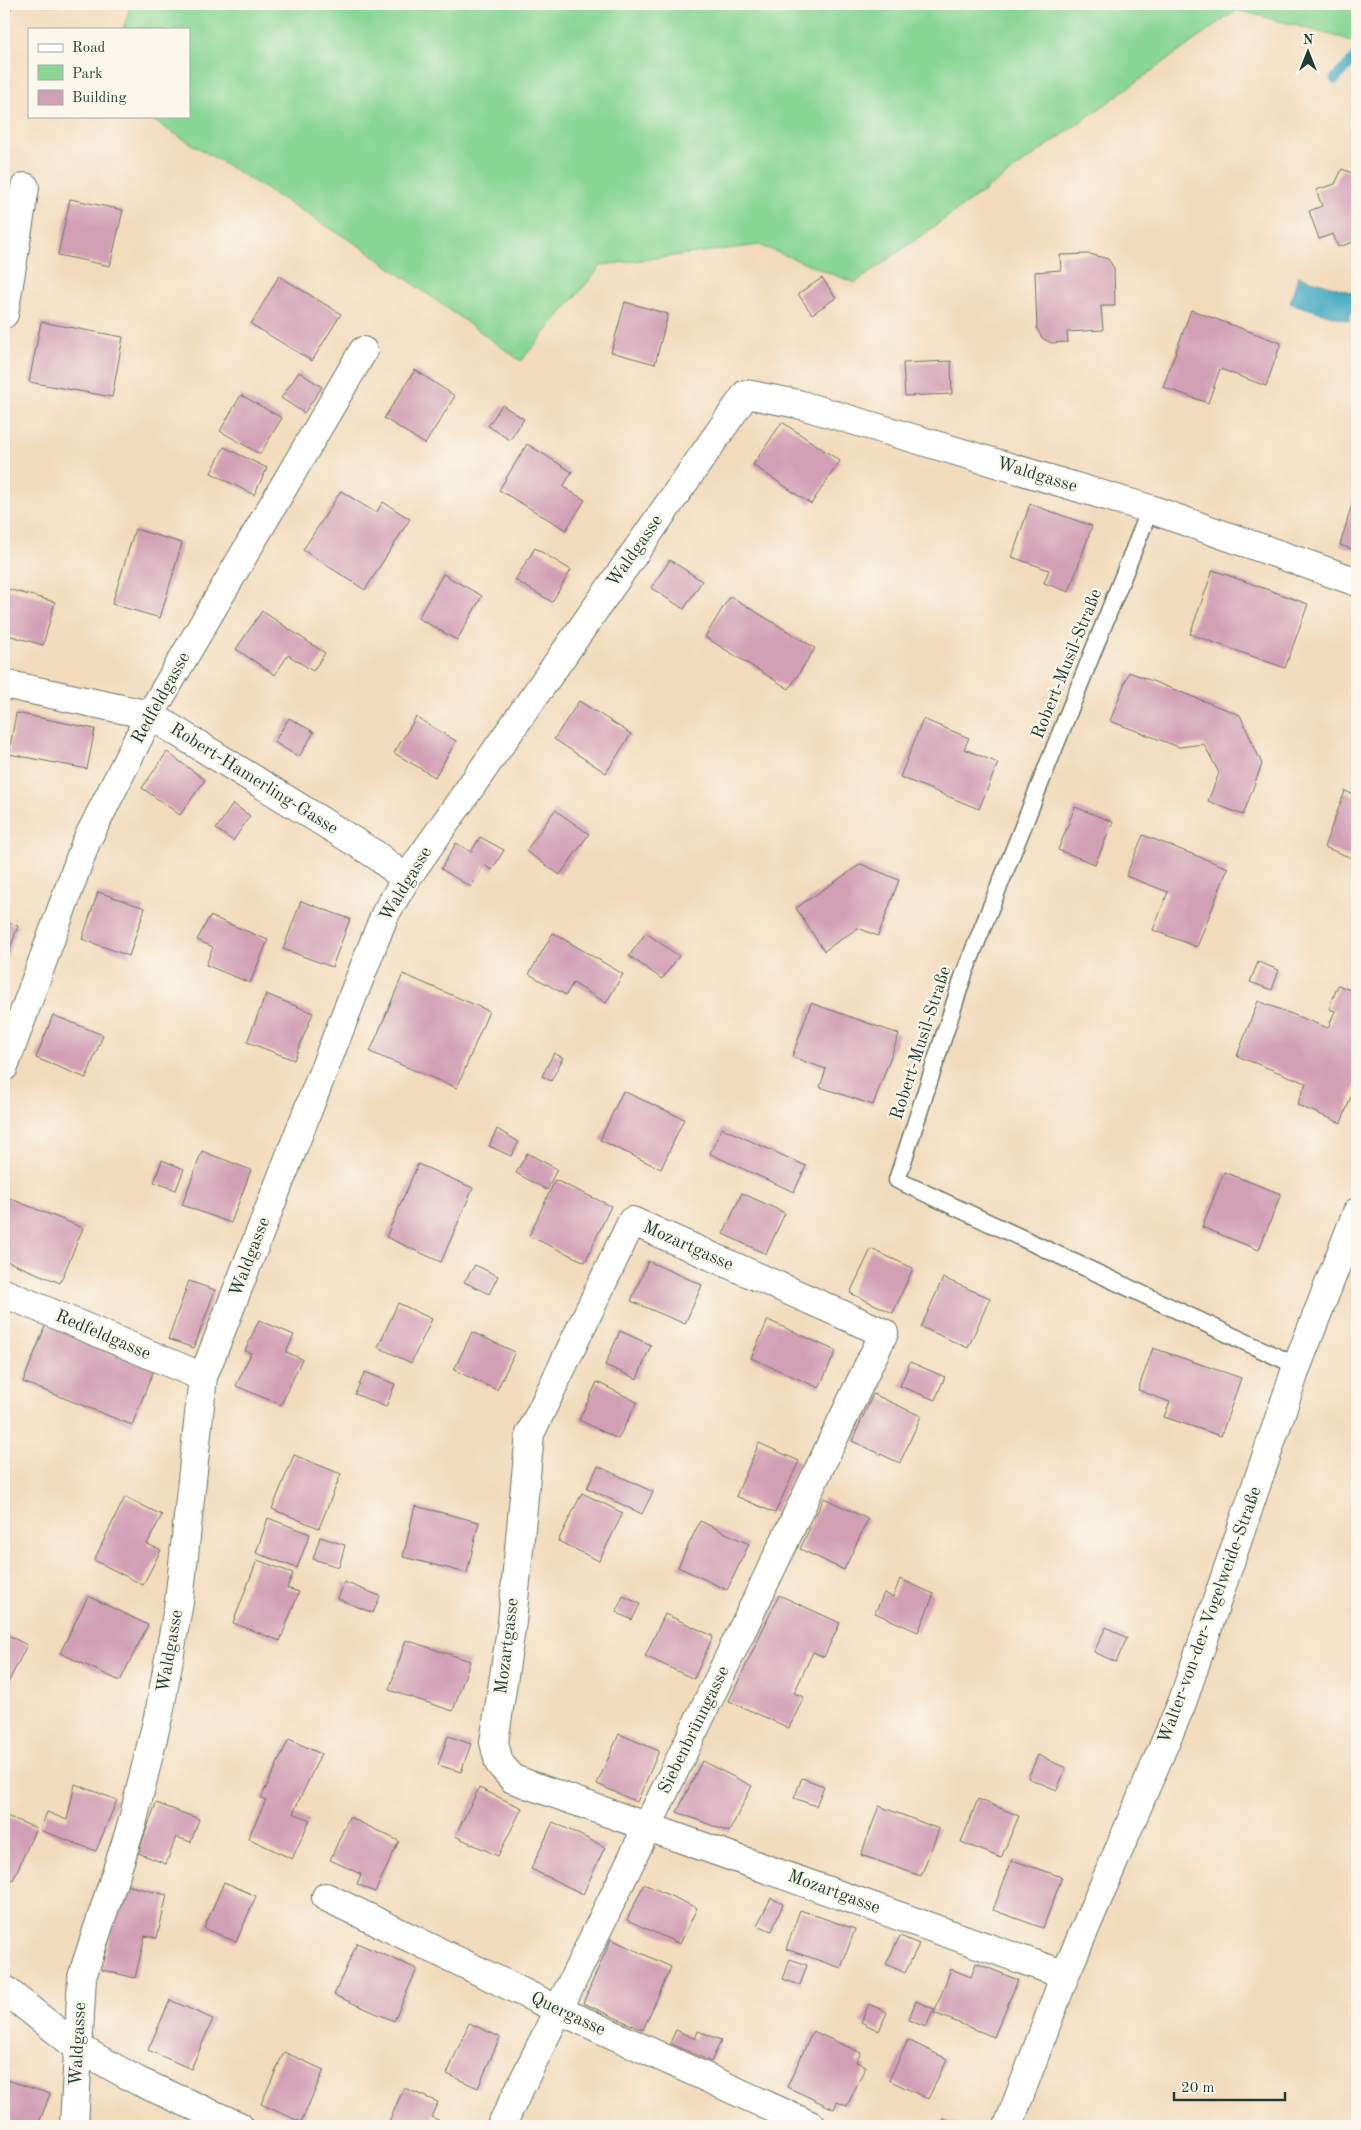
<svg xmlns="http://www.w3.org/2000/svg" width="1361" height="2130" viewBox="0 0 1361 2130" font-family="'Old Standard TT',serif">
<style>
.green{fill:#89d695;stroke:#548a64}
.water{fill:#45aac4;stroke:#32747c}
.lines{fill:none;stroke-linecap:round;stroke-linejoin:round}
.stream{stroke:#45aac4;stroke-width:11}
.building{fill:#d2a0b5}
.lane-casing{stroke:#697464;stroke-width:19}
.street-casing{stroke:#697464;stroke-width:30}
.lane{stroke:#fff;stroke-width:16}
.street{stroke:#fff;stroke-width:28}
.labels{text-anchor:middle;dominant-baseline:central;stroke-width:4.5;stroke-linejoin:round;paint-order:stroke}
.street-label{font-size:18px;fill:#1f3d34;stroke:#fbf7ec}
</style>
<rect width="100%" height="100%" fill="#fbf7ec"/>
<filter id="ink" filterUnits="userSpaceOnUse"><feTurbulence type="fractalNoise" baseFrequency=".02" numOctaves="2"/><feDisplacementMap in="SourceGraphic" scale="10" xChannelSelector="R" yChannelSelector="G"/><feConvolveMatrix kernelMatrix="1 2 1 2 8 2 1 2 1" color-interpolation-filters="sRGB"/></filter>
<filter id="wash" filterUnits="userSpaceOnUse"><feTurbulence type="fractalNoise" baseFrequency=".0096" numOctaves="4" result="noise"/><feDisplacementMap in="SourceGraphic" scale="20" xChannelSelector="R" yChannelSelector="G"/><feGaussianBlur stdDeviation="1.12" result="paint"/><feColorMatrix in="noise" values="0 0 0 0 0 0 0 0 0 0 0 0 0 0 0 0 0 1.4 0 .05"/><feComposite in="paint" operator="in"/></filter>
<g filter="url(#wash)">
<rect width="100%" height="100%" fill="#f2dbbc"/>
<!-- green -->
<path class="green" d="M131 4H1357V44L1343 38 1237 10 855 283 759 245 602 265 521 361 366 250 146 116H189V29H123Z"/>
<!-- water -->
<path class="water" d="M1298 276 1357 294 1349 321 1290 303Z"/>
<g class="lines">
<!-- stream -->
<path class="stream" d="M1335 79 1357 56"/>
</g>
<g id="blocks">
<!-- building -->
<path class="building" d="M4 4H12L4 35Z
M1342 169 1357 175V241L1338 247 1333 234 1319 239 1309 211 1322 206 1316 190 1335 184Z
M70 199 123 210 110 266 58 255Z
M1090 254 1108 259 1114 268 1115 306H1101L1103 330 1067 332 1068 342 1051 343 1042 338 1037 329 1035 272 1061 270 1060 255Z
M279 276 341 314 312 361 251 324Z
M822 278 836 298 812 314 798 294Z
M625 302 668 314 655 364 611 352Z
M1191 310 1281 343 1266 386 1220 369 1208 403 1163 387Z
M41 322 123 337 112 397 29 382Z
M951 361 952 394 905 396 903 363Z
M415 370 455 396 425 444 384 418Z
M299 372 322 387 304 413 281 398Z
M241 395 282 418 260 454 220 431Z
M502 405 524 419 510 440 488 426Z
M782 422 840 461 811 504 753 465Z
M527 444 572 472 563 487 585 500 566 530 499 490Z
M224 447 267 468 254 495 211 473Z
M341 491 376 513 383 502 410 519 365 590 303 550Z
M1353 501 1357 502V551L1340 545Z
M1030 504 1092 526 1069 592 1044 583 1049 570 1012 557Z
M135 529 182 543 160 618 112 604Z
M535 548 571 570 552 602 515 580Z
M670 560 702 581 684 609 651 588Z
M1213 570 1308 604 1285 668 1190 634Z
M443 574 482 596 457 640 418 618Z
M4 588 55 602 43 645 4 634Z
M730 596 815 648 789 689 705 637Z
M262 611 325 653 313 671 288 655 275 675 236 649Z
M1129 672 1240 715 1262 764 1243 815 1208 801 1219 773 1204 744 1179 747 1110 721Z
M579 701 631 734 606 773 554 739Z
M16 713 95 729 87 769 9 754Z
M416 717 456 741 435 777 394 753Z
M289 718 314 732 299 757 274 742Z
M923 719 969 738 964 749 998 763 979 809 900 777Z
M167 752 205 780 180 815 142 788Z
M1345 791 1357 796V860L1324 847Z
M233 804 250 816 233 841 216 829Z
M1075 807 1113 822 1095 864 1058 850Z
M555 810 589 834 560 875 526 851Z
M1143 835 1228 868 1197 947 1153 930 1168 892 1126 876Z
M480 837 504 850 492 870 484 865 471 887 441 869 456 843 471 852Z
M861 864 899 880 878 936 858 928 824 951 796 908Z
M98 892 145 908 129 956 82 939Z
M301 901 350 919 332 967 283 949Z
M210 916 268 940 250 983 206 965 213 947 197 940Z
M4 921 18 926 4 966Z
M553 933 623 974 606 1003 573 983 566 995 529 974Z
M646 933 679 956 662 979 629 956Z
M1258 962 1279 970 1272 990 1250 982Z
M403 974 489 1011 457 1088 370 1052Z
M1338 985 1357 993V1081L1341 1123 1297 1105 1306 1083 1237 1056 1258 1001 1328 1028 1335 1011 1329 1009Z
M266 994 313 1013 294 1060 247 1042Z
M811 1003 899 1034 873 1105 820 1087 826 1069 792 1057Z
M53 1015 103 1035 86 1078 36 1058Z
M554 1053 563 1058 551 1081 542 1076Z
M623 1091 684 1119 661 1169 600 1140Z
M722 1128 806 1166 794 1192 710 1154Z
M497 1129 519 1142 511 1156 489 1146Z
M202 1151 251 1170 231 1223 182 1205Z
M527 1153 557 1169 547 1190 516 1173Z
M162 1160 184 1169 176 1190 154 1182Z
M418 1164 473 1188 441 1262 386 1237Z
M1224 1172 1281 1194 1259 1250 1202 1227Z
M555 1180 611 1206 585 1262 529 1236Z
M742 1193 785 1213 766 1254 723 1234Z
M4 1196 83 1228 60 1283 4 1260Z
M871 1249 913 1268 893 1313 850 1293Z
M648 1261 702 1285 685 1324 631 1301Z
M475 1265 498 1276 489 1294 464 1282Z
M943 1278 990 1298 968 1348 921 1327Z
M189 1281 215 1290 194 1348 168 1339Z
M398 1303 432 1319 411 1363 378 1347Z
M259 1320 294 1335 286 1352 302 1359 281 1405 236 1386 251 1353 245 1351Z
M768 1320 836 1351 819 1388 751 1358Z
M46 1324 155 1367 132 1425 23 1382Z
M620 1331 651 1345 637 1379 605 1365Z
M472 1332 515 1352 497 1390 454 1370Z
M1153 1348 1241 1378 1221 1436 1164 1417 1170 1402 1138 1390Z
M910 1362 945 1377 935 1400 900 1386Z
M365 1372 395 1384 386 1407 355 1394Z
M597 1382 637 1402 618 1439 579 1420Z
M873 1394 921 1416 900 1463 852 1441Z
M759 1443 799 1461 775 1513 736 1496Z
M294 1455 341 1474 319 1528 272 1509Z
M598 1466 653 1492 642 1514 587 1488Z
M582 1493 623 1513 599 1561 558 1541Z
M125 1497 162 1515 147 1544 161 1550 143 1585 94 1560Z
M824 1498 868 1519 844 1570 800 1549Z
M415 1506 479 1522 467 1573 403 1557Z
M268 1518 310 1534 297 1568 256 1553Z
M700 1521 749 1544 727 1590 678 1567Z
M320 1537 345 1545 339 1567 313 1559Z
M257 1560 293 1573 287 1588 299 1592 280 1641 233 1623Z
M900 1579 934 1594 918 1632 875 1613 884 1593 893 1597Z
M344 1582 380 1596 373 1613 338 1599Z
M779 1595 840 1623 824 1657 813 1652 794 1693 804 1697 789 1728 729 1701Z
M88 1596 148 1625 120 1681 60 1653Z
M623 1596 640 1604 632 1620 616 1612Z
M665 1614 713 1636 694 1679 645 1656Z
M1106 1627 1127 1638 1116 1662 1094 1652Z
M4 1633 27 1645 4 1691Z
M406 1640 470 1661 453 1711 389 1690Z
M619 1734 659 1751 637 1802 597 1784Z
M448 1736 471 1744 461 1772 438 1765Z
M289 1739 321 1754 293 1813 310 1820 292 1859 248 1838 266 1800 261 1798Z
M1038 1755 1066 1768 1057 1790 1028 1778Z
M702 1761 752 1786 729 1832 677 1812Z
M802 1778 824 1786 816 1806 794 1798Z
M75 1784 117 1800 96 1851 40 1830 47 1812 67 1820Z
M479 1788 522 1808 498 1856 455 1836Z
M978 1799 1019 1816 1001 1858 961 1842Z
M156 1803 199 1819 191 1842 176 1837 166 1864 138 1853Z
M879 1806 939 1829 921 1876 861 1855Z
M4 1815 36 1828 13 1880 4 1876Z
M349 1817 399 1841 375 1892 357 1884 361 1874 330 1860Z
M553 1822 605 1847 583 1894 531 1869Z
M1012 1860 1062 1877 1043 1928 993 1910Z
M224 1882 256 1896 236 1942 204 1928Z
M122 1884 167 1895 157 1938 145 1936 135 1978 102 1970Z
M644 1884 697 1908 680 1944 627 1920Z
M771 1898 783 1904 772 1931 757 1925Z
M800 1910 855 1929 841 1968 786 1949Z
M900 1936 919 1944 905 1973 886 1964Z
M611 1939 671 1967 643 2030 583 2003Z
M357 1943 417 1969 394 2021 334 1995Z
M790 1959 807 1965 800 1985 783 1979Z
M976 1963 1018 1980 994 2037 934 2013 951 1969 971 1977Z
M170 2000 213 2019 191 2069 148 2050Z
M916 2001 934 2009 926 2027 908 2020Z
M869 2004 887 2012 879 2031 861 2022Z
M469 2023 500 2037 478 2088 447 2074Z
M676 2030 695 2039 698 2031 721 2040 711 2062 670 2043Z
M813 2031 861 2053 856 2062 866 2066 847 2106 837 2102 834 2109 787 2087Z
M908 2040 947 2059 928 2099 889 2080Z
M284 2052 324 2070 301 2122 261 2104Z
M4 2079 50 2094 38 2126H4Z
M404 2088 438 2102 431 2117 452 2126H387Z
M943 2119 960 2126H940Z"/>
</g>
</g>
<g filter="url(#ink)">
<use href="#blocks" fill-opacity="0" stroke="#697464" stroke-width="1"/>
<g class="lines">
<!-- lane casing -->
<g class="lane-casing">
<path id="lane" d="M1150 509 964 974 897 1180 1297 1366"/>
</g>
<!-- street casing -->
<g class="street-casing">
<path id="street" d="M4 314 25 187
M4 684 150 715 376 855 406 879
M4 1067 86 842 150 715 363 351
M4 1293 203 1377
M326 1897 559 2010 812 2126
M4 1989 77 2047 138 2081 239 2126
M74 2126 82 1977 132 1824 160 1709 179 1602 203 1377 385 914 406 879 746 394 798 404 1150 509 1357 582
M501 2126C632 1863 757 1598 884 1333L632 1221 530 1434 512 1622 494 1742 499 1763 513 1779 1065 1975
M1008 2126 1065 1975 1182 1703 1297 1366 1357 1212"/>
</g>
<!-- lane -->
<use href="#lane" class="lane"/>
<!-- street -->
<use href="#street" class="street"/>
</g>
</g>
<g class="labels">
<!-- street labels -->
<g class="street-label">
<text transform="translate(1037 475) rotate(17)">Waldgasse</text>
<text transform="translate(635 551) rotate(-55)">Waldgasse</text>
<text transform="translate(1067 664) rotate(-68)">Robert-Musil-Straße</text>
<text transform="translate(161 698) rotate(-61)">Redfeldgasse</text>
<text transform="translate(254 779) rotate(32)">Robert-Hamerling-Gasse</text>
<text transform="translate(406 884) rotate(-59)">Waldgasse</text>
<text transform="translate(921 1043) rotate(-72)">Robert-Musil-Straße</text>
<text transform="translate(688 1246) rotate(24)">Mozartgasse</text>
<text transform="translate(250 1257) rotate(-69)">Waldgasse</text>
<text transform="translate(103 1335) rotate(23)">Redfeldgasse</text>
<text transform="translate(1210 1615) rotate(-70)">Walter-von-der-Vogelweide-Straße</text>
<text transform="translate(507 1646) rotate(-83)">Mozartgasse</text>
<text transform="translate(170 1651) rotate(-80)">Waldgasse</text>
<text transform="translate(694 1730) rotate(-64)">Siebenbrünngasse</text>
<text transform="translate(834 1892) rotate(20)">Mozartgasse</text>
<text transform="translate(568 2014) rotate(25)">Quergasse</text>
<text transform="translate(78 2044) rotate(-87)">Waldgasse</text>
</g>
</g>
<!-- margin -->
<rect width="1361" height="2130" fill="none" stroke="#fbf7ec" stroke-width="20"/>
<!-- legend -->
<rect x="28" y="28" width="162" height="90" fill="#fbf7ec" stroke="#a3ada2"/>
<rect x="38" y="44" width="25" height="8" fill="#ffffff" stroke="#a3ada2"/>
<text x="72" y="52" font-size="15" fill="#1f3d34">Road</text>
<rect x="38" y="65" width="25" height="15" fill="#89d695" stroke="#a3ada2"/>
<text x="72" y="78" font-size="15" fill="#1f3d34">Park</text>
<rect x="38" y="90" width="25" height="15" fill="#d2a0b5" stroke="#a3ada2"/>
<text x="72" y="102" font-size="15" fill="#1f3d34">Building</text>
<!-- north arrow -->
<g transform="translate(1308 52)" stroke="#fbf7ec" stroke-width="4" paint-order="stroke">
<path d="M0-4L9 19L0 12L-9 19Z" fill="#1f3d34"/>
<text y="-8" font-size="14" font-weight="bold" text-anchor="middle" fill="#1f3d34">N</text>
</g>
<!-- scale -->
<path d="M1174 2092v8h111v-8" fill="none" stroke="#1f3d34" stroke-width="2.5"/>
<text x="1181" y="2092" font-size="15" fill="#1f3d34" stroke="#fbf7ec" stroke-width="4" paint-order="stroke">20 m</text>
</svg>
